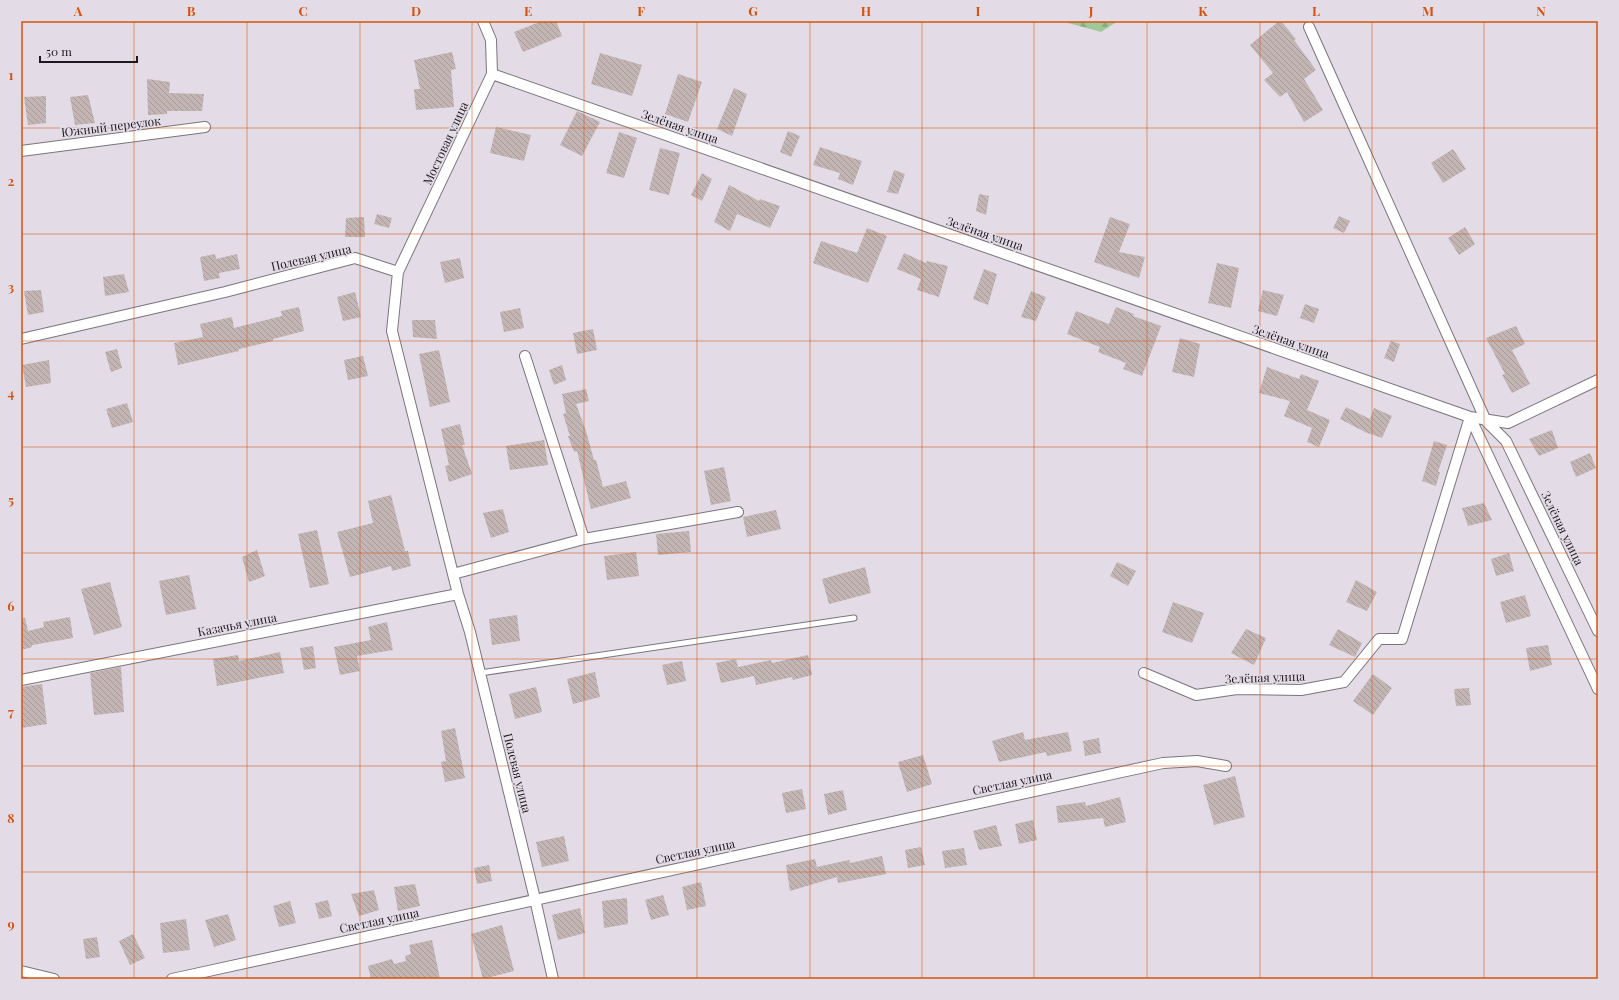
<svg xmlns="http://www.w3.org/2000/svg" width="1619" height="1000" viewBox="0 0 1619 1000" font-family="'Playfair Display',serif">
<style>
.forest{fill:url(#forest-firs)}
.building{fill:url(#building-back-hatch)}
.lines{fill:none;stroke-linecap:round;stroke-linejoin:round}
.lane-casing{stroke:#7b747d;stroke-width:7}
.street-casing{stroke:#7b747d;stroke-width:12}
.lane{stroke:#fff;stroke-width:5}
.street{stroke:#fff;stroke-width:10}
.grid{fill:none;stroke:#d4530e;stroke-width:1;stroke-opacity:0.55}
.labels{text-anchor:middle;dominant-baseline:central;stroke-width:3;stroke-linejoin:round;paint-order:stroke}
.street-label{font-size:12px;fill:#1d1a1d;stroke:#e3dce6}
.neatline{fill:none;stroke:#d4530e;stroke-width:1.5}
.grid-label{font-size:13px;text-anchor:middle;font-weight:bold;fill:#d4530e}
</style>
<defs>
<pattern id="forest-firs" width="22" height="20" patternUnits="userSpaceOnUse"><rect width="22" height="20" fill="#a0c999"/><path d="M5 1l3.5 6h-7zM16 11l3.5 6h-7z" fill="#89ac83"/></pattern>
<pattern id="building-back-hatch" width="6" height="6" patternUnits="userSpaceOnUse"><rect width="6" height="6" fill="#c2b5b3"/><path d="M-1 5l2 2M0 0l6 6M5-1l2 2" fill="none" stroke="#a69b9a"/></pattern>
</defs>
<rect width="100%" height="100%" fill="#e3dce6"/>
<!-- forest -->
<path class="forest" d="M1061 21H1118L1101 32Z"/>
<!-- building -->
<path class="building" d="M542 21H556L562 36 523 52 514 32Z
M1279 21H1281L1296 39 1294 40 1316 70 1304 79 1323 110 1304 122 1287 92 1280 97 1264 80 1273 73 1250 45Z
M452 52 456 69 451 70 454 107 416 110 414 89H420L414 60Z
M600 53 642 65 632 96 591 84Z
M678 74 702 82 688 122 665 114Z
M147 79 170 82 169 93 204 94 202 111H167V114L148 115Z
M734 88 747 94 732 136 717 129Z
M88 95 95 123 75 125 70 97Z
M46 96V123L28 125 24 97Z
M577 111 600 122 582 156 560 145Z
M496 127 531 135 524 161 490 153Z
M788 131 800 136 791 157 780 152Z
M619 132 637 138 624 178 606 173Z
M820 147 862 161 853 185 838 179 840 173 813 165Z
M660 148 680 153 669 195 649 190Z
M1453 149 1466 169 1443 183 1431 163Z
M894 170 905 174 898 194 887 192Z
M702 173 712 179 702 201 691 195Z
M729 185 759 201 760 199 780 206 770 228 737 214 730 231 714 222Z
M979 194 989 196 986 215 976 211Z
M377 214 392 218 389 228 374 224Z
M1339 216 1350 221 1344 233 1333 228Z
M364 217 365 237H345L346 218Z
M1110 217 1130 224 1119 252 1145 257 1139 278 1094 262Z
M1465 227 1475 244 1459 255 1448 238Z
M867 228 887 236 868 283 813 263 821 241 857 253Z
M904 253 926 263 927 261 948 266 939 297 917 290 921 279 897 269Z
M215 254 216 259 237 254 240 269 219 273 220 278 204 281 200 257Z
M460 258 464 278 445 283 440 262Z
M1217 263 1239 268 1231 308 1208 303Z
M984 269 997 274 988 305 973 299Z
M124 274 129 292 105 296 103 277Z
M41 290 44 312 28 315 24 291Z
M1263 290 1284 295 1277 316 1258 311Z
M1031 291 1046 297 1036 321 1021 317Z
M355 292 361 317 343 321 337 297Z
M1305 304 1319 309 1314 323 1300 318Z
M299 307 304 331 273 339V341L239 349V351L178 365 174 343 203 337 200 324 232 317 234 328 282 316 281 311Z
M1116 307 1134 314 1133 316 1161 326 1142 376 1123 369 1126 363 1098 352 1100 347 1067 334 1076 311 1109 324Z
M520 308 524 328 504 332 500 312Z
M412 320H435L437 339 413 337Z
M1516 326 1525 344 1512 350 1530 384 1512 393 1502 375 1505 374 1486 338Z
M593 329 597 350 577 354 573 333Z
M1180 338 1200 344 1194 377 1172 372Z
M1391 341 1400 344 1394 362 1384 358Z
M117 349 122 368 111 372 105 352Z
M439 350 450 402 430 407 419 354Z
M363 356 368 376 348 380 344 360Z
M49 360 51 383 26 387 22 365Z
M562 365 566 380 554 385 549 370Z
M1267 367 1299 379 1301 374 1319 381 1307 410 1330 420 1319 447 1307 442 1312 428 1284 416 1290 401 1259 393Z
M586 389 589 401 576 404 586 431 594 460H596L603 487 626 481 631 498 591 509 577 451 574 452 568 436H570L563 414 566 413 562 394Z
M127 403 133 422 112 428 106 409Z
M1346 407 1370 419 1374 408 1392 416 1382 438 1365 432 1340 419Z
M460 424 465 445H462L472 474 449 482 445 466 449 465 441 429Z
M1552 430 1558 448 1539 456 1529 439Z
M544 440 548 465 510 470 506 446Z
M1434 441 1447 445 1438 472H1440L1436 486 1422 481Z
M1590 453 1596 468 1576 477 1570 462Z
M724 467 731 501 711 505 704 471Z
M391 495 405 551H408L411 566 392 571 391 566 350 577 337 532 373 523 368 501Z
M1484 503 1492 520 1468 526 1462 508Z
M503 509 509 532 491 538 483 513Z
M776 510 781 529 747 537 743 517Z
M317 530 329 584 310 588 298 534Z
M689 531 691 552 658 555 656 534Z
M257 550 265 576 249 582 242 557Z
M636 552 639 576 607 580 604 556Z
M1509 553 1514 571 1496 576 1491 559Z
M1117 562 1136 571 1128 586 1110 576Z
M865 567 871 593 829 604 822 579Z
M189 575 196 609 166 615 159 581Z
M1356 580 1377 592 1367 611 1346 602Z
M110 582 122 627 94 635 81 589Z
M1525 595 1531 616 1506 623 1500 602Z
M1173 602 1204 613 1192 643 1162 632Z
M517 615 520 641 492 645 489 619Z
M70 617 73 638 32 645V647L21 650V618H25L28 631 44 627 43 622Z
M387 622 393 650 357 656 360 671 340 675 334 647 371 640 368 627Z
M1246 629 1266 638 1254 665 1231 653Z
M1338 629 1362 643 1355 657 1329 645Z
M1548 645 1552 665 1530 671 1526 648Z
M313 646 316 668 304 670 300 648Z
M280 652 284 673 217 686 213 659 238 655 239 661Z
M808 655 812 675 793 680 792 677 756 685 754 676 721 683 716 663 736 659 738 667 771 660 772 663Z
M682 661 686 681 667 685 662 665Z
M121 667 124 712 94 715 90 673Z
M595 672 600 697 573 704 567 679Z
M1373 674 1392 688 1373 715 1353 701Z
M42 684 47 724 21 728V687Z
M536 687 542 712 515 719 509 694Z
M1469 688 1471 705 1456 706 1454 689Z
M455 728 465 778 445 782 441 762 446 761 441 731Z
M1023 732 1025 740 1068 732 1072 751 1047 756 1046 752 999 762 992 741Z
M1099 738 1101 753 1085 756 1083 741Z
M923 755 932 784 907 792 898 762Z
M1235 776 1245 817 1214 825 1203 785Z
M802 789 806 809 786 813 782 793Z
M843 790 847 810 828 815 824 794Z
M1120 797 1126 822 1105 827 1103 818 1058 823 1056 806 1085 802 1086 806Z
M1033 820 1037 840 1019 844 1015 824Z
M996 825 1002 846 979 850 973 831Z
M564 836 569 861 542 867 536 842Z
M921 847 925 865 908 868 905 850Z
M964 848 967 865 945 868 942 851Z
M882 856 886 874 838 883 837 877 790 891 786 865 815 859 817 867 849 860 850 863Z
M489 865 492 881 477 884 474 868Z
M701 882 706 906 687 910 682 887Z
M415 884 420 906 398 911 394 887Z
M374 890 379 910 359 916 351 894Z
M663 895 669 915 651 920 645 900Z
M627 898 628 924 604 928 602 901Z
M328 900 332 916 319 919 315 903Z
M290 901 296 923 279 927 273 906Z
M580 908 585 933 558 940 552 915Z
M228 914 236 940 214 947 205 920Z
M186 919 190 950 163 953 160 923Z
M502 925 514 971 483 979 471 934Z
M133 934 145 958 130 965 119 941Z
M97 937 100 957 86 959 83 939Z
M432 940 440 979H371L368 966 392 959 394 964 406 961 405 956 411 954 409 945Z"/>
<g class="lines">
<!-- lane casing -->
<g class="lane-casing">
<path id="lane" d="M480 673 854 618"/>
</g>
<!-- street casing -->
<g class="street-casing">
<path id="street" d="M483 21 491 40 492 74 398 272 392 331 458 594 470 632 535 899 553 979
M1309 27 1486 421 1506 441 1598 631
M492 74 1470 417 1508 423 1598 380
M21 151 205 127
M21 339 225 292 355 258 398 272
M525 356 584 539
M1470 417 1598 689
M453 574 584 539 738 512
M1144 673 1196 695 1237 689 1301 690 1344 682 1379 639H1402L1470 417
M21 680 458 594
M21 971 54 979
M172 979 1163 763 1197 761 1226 766"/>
</g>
<!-- lane -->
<use href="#lane" class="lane"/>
<!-- street -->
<use href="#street" class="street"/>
</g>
<!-- grid -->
<path class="grid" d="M134 21V979M247 21V979M360 21V979M472 21V979M584 21V979M697 21V979M810 21V979M922 21V979M1034 21V979M1147 21V979M1260 21V979M1372 21V979M1484 21V979M21 128H1598M21 234H1598M21 341H1598M21 447H1598M21 553H1598M21 659H1598M21 766H1598M21 872H1598"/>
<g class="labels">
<!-- street labels -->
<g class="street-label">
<text transform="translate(111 126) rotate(-7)">Южный переулок</text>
<text transform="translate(680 126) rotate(19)">Зелёная улица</text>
<text transform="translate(445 143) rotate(-65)">Мостовая улица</text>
<text transform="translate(985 233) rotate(19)">Зелёная улица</text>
<text transform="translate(311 257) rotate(-13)">Полевая улица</text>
<text transform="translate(1291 341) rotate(19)">Зелёная улица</text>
<text transform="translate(1563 528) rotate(64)">Зелёная улица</text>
<text transform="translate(237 624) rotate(-11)">Казачья улица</text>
<text transform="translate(1265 677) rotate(-2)">Зелёная улица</text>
<text transform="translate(518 773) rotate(76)">Полевая улица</text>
<text transform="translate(1012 782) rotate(-12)">Светлая улица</text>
<text transform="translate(695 851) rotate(-12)">Светлая улица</text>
<text transform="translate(379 920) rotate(-12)">Светлая улица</text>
</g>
</g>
<!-- border -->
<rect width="1619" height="1000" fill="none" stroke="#e3dce6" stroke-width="44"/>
<!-- scale -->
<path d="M40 56v6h97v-6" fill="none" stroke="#1d1a1d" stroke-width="2"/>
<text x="46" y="56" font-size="12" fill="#1d1a1d" stroke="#e3dce6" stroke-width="3" paint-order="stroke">50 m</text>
<rect x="22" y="22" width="1575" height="956" class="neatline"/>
<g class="grid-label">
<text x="78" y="16">A</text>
<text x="191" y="16">B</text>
<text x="303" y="16">C</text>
<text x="416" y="16">D</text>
<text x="528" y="16">E</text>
<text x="641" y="16">F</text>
<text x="753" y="16">G</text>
<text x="866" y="16">H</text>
<text x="978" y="16">I</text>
<text x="1091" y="16">J</text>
<text x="1203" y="16">K</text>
<text x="1316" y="16">L</text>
<text x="1428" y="16">M</text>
<text x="1541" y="16">N</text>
<text x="11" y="80">1</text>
<text x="11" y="186">2</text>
<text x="11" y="292">3</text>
<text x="11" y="398">4</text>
<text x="11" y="505">5</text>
<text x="11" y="611">6</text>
<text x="11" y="717">7</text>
<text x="11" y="823">8</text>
<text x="11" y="929">9</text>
</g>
</svg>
